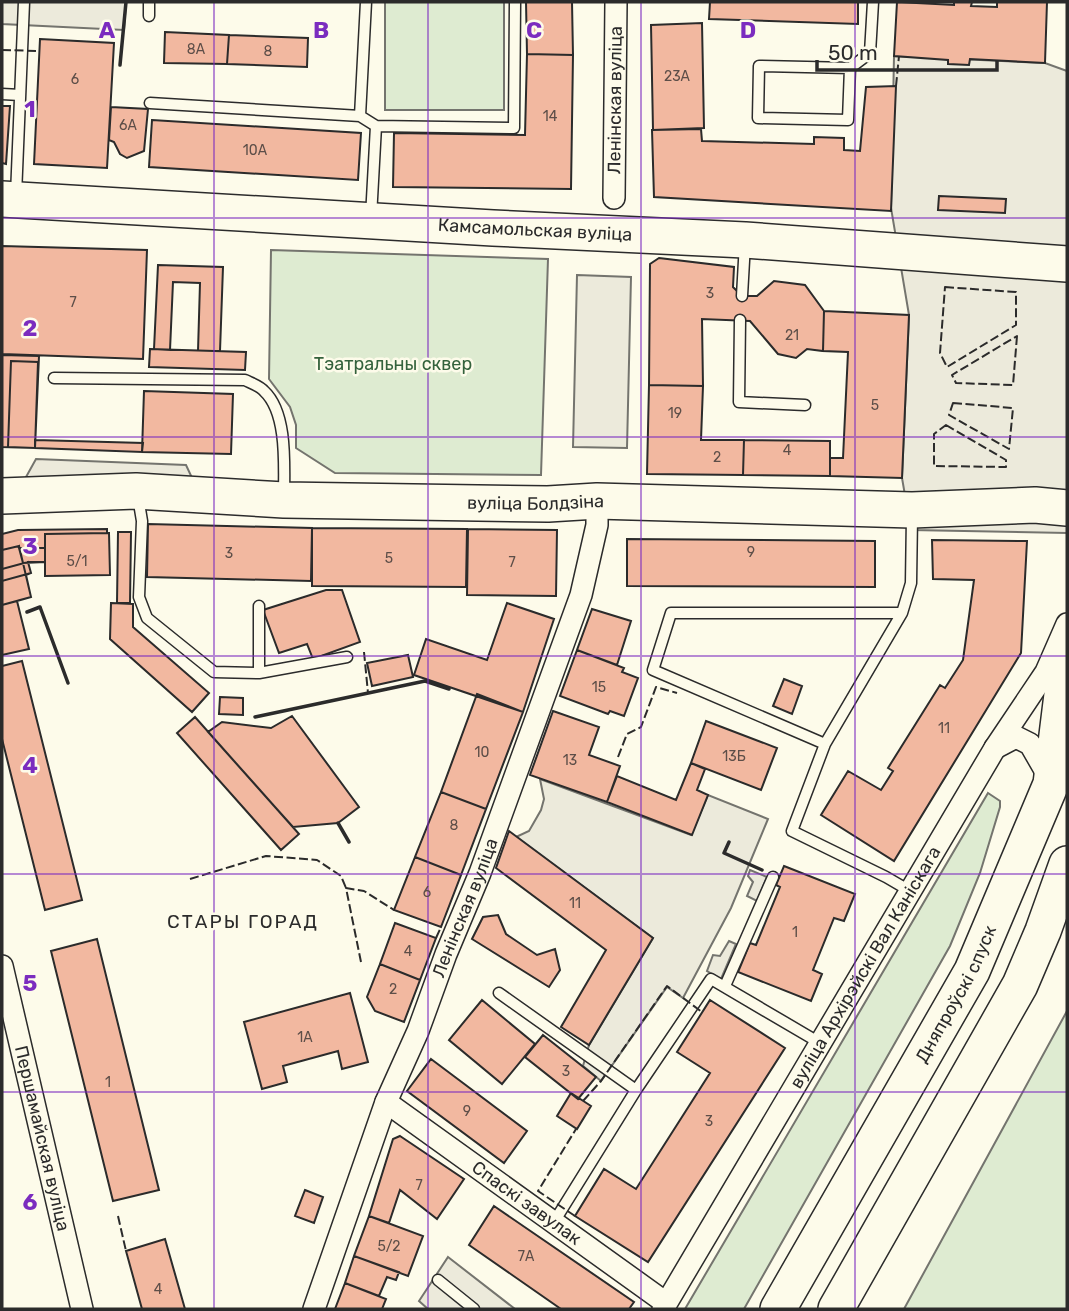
<svg xmlns="http://www.w3.org/2000/svg" width="1069" height="1311" viewBox="0 0 1069 1311" font-family="Rubik,sans-serif">
<style>
.green{fill:#deebd1;stroke:#74746e;stroke-width:2}
.parking{fill:#eceadb;stroke:#74746e;stroke-width:2}
.building{fill:#f2b8a0;stroke:#2b2b2b;stroke-width:2}
.lines{fill:none;stroke-linecap:round;stroke-linejoin:round}
.lane-casing{stroke:#2b2b2b;stroke-width:13}
.street-casing{stroke:#2b2b2b;stroke-width:24}
.primary-casing{stroke:#2b2b2b;stroke-width:38}
.lane{stroke:#fdfbea;stroke-width:10}
.street{stroke:#fdfbea;stroke-width:21}
.primary{stroke:#fdfbea;stroke-width:35}
.fence{stroke:#2b2b2b;stroke-width:2;stroke-dasharray:9 3.5;stroke-linecap:butt}
.wall{stroke:#2b2b2b;stroke-width:3.5}
.grid{fill:none;stroke:#7b2cbf;stroke-width:2;stroke-opacity:0.55}
.labels{text-anchor:middle;dominant-baseline:central;stroke-width:5;stroke-linejoin:round;paint-order:stroke}
.number-label{font-size:14px;fill:#5d4e48}
.street-label{font-size:18px;fill:#2b2b2b;stroke:#fdfbea}
.park-label{font-size:18px;fill:#34623c;stroke:#fdfbea}
.neighbourhood-label{font-size:19px;letter-spacing:2px;fill:#2b2b2b;stroke:#fdfbea}
.grid-label{font-size:23px;text-anchor:middle;font-weight:bold;fill:#7b2cbf;stroke:#fdfbea;stroke-width:5;stroke-linejoin:round;paint-order:stroke}
</style>
<rect width="100%" height="100%" fill="#fdfbea"/>
<!-- green -->
<path class="green" d="M385 2H504V110H385Z
M271 250 548 259 541 475 335 473 296 448V425L290 407 269 379Z
M988 793 1000 801V807L980 873 950 946 744 1309H685Z
M1067 1011V1309H904Z"/>
<!-- parking -->
<path class="parking" d="M2 2H126L124 30 2 24Z
M894 56 1045 63 1067 71V533L911 530 902 478 909 315 891 208Z
M577 275 631 277 627 448 573 447Z
M36 459 186 465 193 480 26 477Z
M540 779 691 835 708 795 768 819 731 908 683 998 667 987 601 1081 583 1066 589 1045 653 938 516 837 529 831 541 810 544 799Z
M750 870 767 877 757 901 747 896 753 882 748 876Z
M729 941 736 944 721 979 707 971 713 955 720 956Z
M448 1257 515 1309H428L419 1301Z"/>
<!-- building -->
<path class="building" d="M526 2H572L573 55 527 54Z
M710 2H858V24L709 19Z
M897 2 954 5V2H972L971 6 997 7V2H1047L1045 63 970 59 969 65 948 64V60L894 56Z
M702 23 704 128 653 130 651 25Z
M165 32 229 35 227 64 164 63Z
M229 35 308 38 307 67 227 64Z
M40 39 114 43 107 168 34 164Z
M527 54 573 55 571 189 393 187 394 133 525 135Z
M896 86 891 211 654 197 652 130 701 129 702 141 814 144V137L844 138V150L860 151 866 87Z
M2 106H10L6 164 2 163Z
M111 107 148 109 144 151 127 158 120 154 114 142 109 140Z
M152 120 361 133 358 180 149 167Z
M939 196 1006 199 1005 213 938 210Z
M2 246 147 250 143 359 2 354Z
M659 258 734 267 733 287 742 296H757L774 281 805 285 824 311 823 351 807 349 796 358 778 354 750 321 702 319 703 386 649 385 650 264Z
M158 265 223 267 220 351H198L200 283 173 282 170 350 154 349Z
M824 311 909 315 902 478 830 476V458H843L848 352 823 351Z
M150 349 246 352 245 370 149 367Z
M2 355 39 356 35 448 2 447Z
M11 361 38 362 35 448 8 447Z
M649 385 703 386 701 440H744L743 475 647 474Z
M144 391 233 394 231 454 142 452Z
M35 440 143 443 142 452 35 448Z
M744 440 830 441V476L743 475Z
M148 524 312 528 311 581 147 577Z
M312 528 467 529 466 587 312 586Z
M107 529V533L45 534V548H19V546L2 550V534L18 530Z
M107 529V533H109L110 575 45 576V562H28L31 573 26 575 31 597 17 601 29 649 2 655V534L18 530Z
M468 529 557 530 556 596 467 595Z
M118 532H131L130 603H117Z
M109 533 110 575 45 576V534Z
M627 539 875 541V587L627 586Z
M932 540 1027 541 1021 653 894 861 821 815 848 771 881 790 893 771 888 768 940 685 945 688 963 660 974 580 933 579Z
M19 546 31 597 2 605V550Z
M19 548H45V562L23 563Z
M28 562 31 573 2 581V569Z
M326 590H342L360 642 313 659 307 644 279 653 263 610Z
M17 601 29 649 2 655V605Z
M111 603 133 604V627L209 693 192 712 110 639Z
M507 603 554 619 523 712 414 675 426 639 487 660Z
M592 609 631 621 617 665 577 650Z
M577 650 624 668 622 672 638 678 624 716 610 711 608 714 560 696Z
M408 655 413 677 372 686 367 663Z
M22 661 82 900 45 910 2 739V666Z
M784 679 802 686 792 714 773 706Z
M477 694 523 712 486 809 441 792Z
M220 697 243 698V715L219 714Z
M553 711 599 727 589 755 620 766 607 802 530 775Z
M292 716 359 807 338 823 293 827 208 732 222 722 271 728Z
M195 717 299 834 281 850 177 733Z
M706 721 777 748 761 790 691 763Z
M691 763 705 769 697 790 708 795 692 835 607 802 617 776 676 800Z
M441 792 486 809 461 875 415 857Z
M509 831 653 938 589 1045 561 1027 606 950 496 868Z
M415 857 461 875 441 927 394 910Z
M784 866 855 894 844 921 834 918 813 970 822 974 811 1001 738 972 750 943 756 945 780 887 776 885Z
M498 915 506 934 537 955 555 949 560 970 549 987 472 939 483 917Z
M395 923 436 938 420 980 380 964Z
M97 939 159 1190 113 1201 51 951Z
M380 964 420 980 404 1022 375 1011 367 997Z
M350 993 368 1062 342 1069 338 1051 283 1066 287 1082 262 1089 244 1022Z
M482 1000 535 1044 502 1084 449 1040Z
M710 1000 785 1048 648 1262 575 1216 604 1169 636 1189 710 1073 677 1052Z
M543 1035 596 1077 578 1099 525 1057Z
M431 1059 527 1131 504 1163 407 1091Z
M571 1093 591 1106 577 1129 557 1116Z
M400 1136 464 1179 437 1219 400 1190 389 1223 369 1216 393 1139Z
M305 1190 323 1197 314 1223 295 1216Z
M494 1206 634 1302 629 1309H561L469 1245Z
M369 1216 423 1236 408 1276 354 1256Z
M165 1239 185 1309H142L126 1251Z
M354 1256 399 1272 396 1280 387 1277 379 1296 345 1283Z
M345 1283 386 1299 382 1309H335Z"/>
<g class="lines">
<!-- lane casing -->
<g class="lane-casing">
<path id="lane" d="M149 16V2
M850 68 759 66 758 118 848 120 850 68 870 53 873 2
M2 94 20 95
M150 103 360 116 376 126 514 128 515 2
M360 116 366 2
M16 195 24 2
M371 217 376 126
M742 296 745 243
M740 320 739 402 805 405
M54 378 245 380C251 383 260 386 264 391 288 413 284 467 284 497
M138 497 142 521 139 597 147 618 214 672 259 673 347 657
M259 606V673
M825 744 653 670 671 613H902
M910 891 886 877 792 831 825 744 902 613 911 583 912 516
M725 986 773 877
M499 993 636 1090
M554 1222 636 1090 711 979 820 1043
M438 1280 474 1309"/>
</g>
<!-- street casing -->
<g class="street-casing">
<g id="street">
<path id="s1" d="M614 198 616 2"/>
<path d="M995 748 1016 737 1030 744 1049 777"/>
<path id="s2" d="M2 966 82 1309"/>
<path id="s3" d="M386 1102 666 1303"/>
<path id="s4" d="M314 1309 386 1102 418 1031 446 954 480 873 581 595 597 525V501"/>
<path id="s5" d="M663 1309 995 748 1046 672 1067 624"/>
</g>
</g>
<!-- primary casing -->
<g class="primary-casing">
<g id="primary">
<path id="s6" d="M2 199 493 228 745 240 1067 264"/>
<path id="s7" d="M2 496 136 491 284 500 548 504 597 501 912 510 1035 505 1067 508"/>
<path id="s8" d="M778 1309 972 971 1051 784 1067 654"/>
<path d="M836 1309 1020 985 1043 931 1067 864"/>
</g>
</g>
<!-- lane -->
<use href="#lane" class="lane"/>
<!-- street -->
<use href="#street" class="street"/>
<!-- primary -->
<use href="#primary" class="primary"/>
<!-- fence -->
<path class="fence" d="M2 50 40 51
M896 86 899 56
M945 287 1016 292V325L947 367 940 353Z
M1017 336 1013 385 956 383 952 375Z
M953 403 1013 408 1009 449 949 415Z
M946 425 1006 460V467L934 466V434Z
M364 652 368 693
M618 757 627 734 641 727 656 687 677 693
M190 879 266 856 317 860 341 876 346 888
M436 938 441 927
M361 962 346 888 364 891 394 910
M583 1101 601 1081 667 986 702 1012
M118 1216 126 1251
M575 1216 538 1191 576 1129"/>
<!-- wall -->
<path class="wall" d="M120 65 126 2
M27 612 40 607 68 683
M255 717 425 681 449 689
M338 823 349 842
M729 842 724 853 762 870"/>
</g>
<!-- grid -->
<path class="grid" d="M214 2V1309M428 2V1309M641 2V1309M855 2V1309M2 218H1067M2 437H1067M2 656H1067M2 874H1067M2 1092H1067"/>
<g class="labels">
<!-- number labels -->
<g class="number-label">
<text x="196" y="49">8А</text>
<text x="268" y="51">8</text>
<text x="677" y="76">23А</text>
<text x="75" y="79">6</text>
<text x="550" y="116">14</text>
<text x="128" y="125">6А</text>
<text x="255" y="150">10А</text>
<text x="710" y="293">3</text>
<text x="73" y="302">7</text>
<text x="792" y="335">21</text>
<text x="875" y="405">5</text>
<text x="675" y="413">19</text>
<text x="787" y="450">4</text>
<text x="717" y="457">2</text>
<text x="751" y="552">9</text>
<text x="229" y="553">3</text>
<text x="389" y="558">5</text>
<text x="77" y="561">5/1</text>
<text x="512" y="562">7</text>
<text x="599" y="687">15</text>
<text x="944" y="728">11</text>
<text x="482" y="752">10</text>
<text x="734" y="756">13Б</text>
<text x="570" y="760">13</text>
<text x="454" y="825">8</text>
<text x="427" y="892">6</text>
<text x="575" y="903">11</text>
<text x="795" y="932">1</text>
<text x="408" y="951">4</text>
<text x="393" y="989">2</text>
<text x="305" y="1037">1А</text>
<text x="566" y="1071">3</text>
<text x="108" y="1082">1</text>
<text x="467" y="1111">9</text>
<text x="709" y="1121">3</text>
<text x="419" y="1185">7</text>
<text x="389" y="1246">5/2</text>
<text x="526" y="1256">7А</text>
<text x="158" y="1289">4</text>
</g>
<!-- street labels -->
<g class="street-label">
<text stroke="none"><textPath href="#s1" startOffset="98">Ленінская вуліца</textPath></text>
<text stroke="none"><textPath href="#s6" startOffset="534">Камсамольская вуліца</textPath></text>
<text stroke="none"><textPath href="#s7" startOffset="534">вуліца Болдзіна</textPath></text>
<text stroke="none"><textPath href="#s4" startOffset="429">Ленінская вуліца</textPath></text>
<text stroke="none"><textPath href="#s5" startOffset="397">вуліца Архірэйскі Вал Каніскага</textPath></text>
<text stroke="none"><textPath href="#s8" startOffset="362">Дняпроўскі спуск</textPath></text>
<text stroke="none"><textPath href="#s2" startOffset="177">Першамайская вуліца</textPath></text>
<text stroke="none"><textPath href="#s3" startOffset="173">Спаскі завулак</textPath></text>
</g>
<!-- park labels -->
<g class="park-label">
<text x="393" y="364">Тэатральны сквер</text>
</g>
<!-- neighbourhood labels -->
<g class="neighbourhood-label">
<text x="243" y="921">СТАРЫ ГОРАД</text>
</g>
</g>
<g class="grid-label">
<text x="107" y="38">A</text>
<text x="321" y="38">B</text>
<text x="534" y="38">C</text>
<text x="748" y="38">D</text>
<text x="30" y="117">1</text>
<text x="30" y="336">2</text>
<text x="30" y="554">3</text>
<text x="30" y="773">4</text>
<text x="30" y="991">5</text>
<text x="30" y="1210">6</text>
</g>
<!-- border -->
<rect width="1069" height="1311" fill="none" stroke="#2b2b2b" stroke-width="7"/>
<!-- scale -->
<path d="M817 60v10h180v-10" fill="none" stroke="#2b2b2b" stroke-width="3.5"/>
<text x="828" y="60" font-size="21" fill="#2b2b2b" stroke="#fdfbea" stroke-width="5" paint-order="stroke">50 m</text>
</svg>
